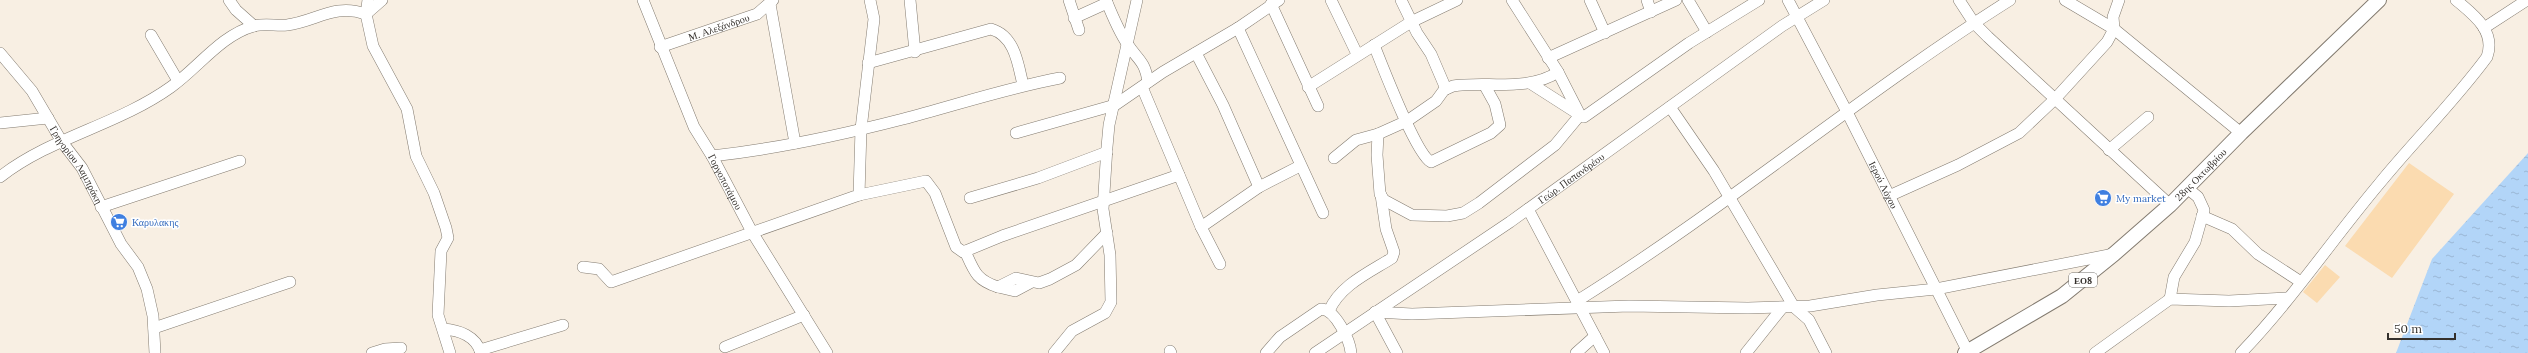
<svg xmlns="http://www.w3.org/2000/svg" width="2528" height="353" viewBox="0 0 2528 353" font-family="Lora,serif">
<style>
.garden{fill:#fbdbb0}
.water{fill:url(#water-ripples)}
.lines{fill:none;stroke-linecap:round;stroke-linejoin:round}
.minor-casing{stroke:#837b70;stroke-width:12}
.major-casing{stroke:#837b70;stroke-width:16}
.minor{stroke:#fff;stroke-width:11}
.major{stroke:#fff;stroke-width:14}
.labels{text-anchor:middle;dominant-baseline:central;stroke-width:3;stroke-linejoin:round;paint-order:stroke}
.shield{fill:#fff;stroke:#716e6b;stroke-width:1}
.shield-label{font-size:9px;font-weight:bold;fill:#34302c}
.street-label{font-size:10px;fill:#34302c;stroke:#fff}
.shop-label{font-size:10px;fill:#366cbe;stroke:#fff;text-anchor:start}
</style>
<defs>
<pattern id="water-ripples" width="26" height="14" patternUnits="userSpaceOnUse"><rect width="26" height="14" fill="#b2d5f8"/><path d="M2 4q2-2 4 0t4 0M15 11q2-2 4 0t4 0" fill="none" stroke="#9ab7d5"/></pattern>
</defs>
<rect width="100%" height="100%" fill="#f8efe3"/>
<!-- garden -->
<path class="garden" d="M2409 163 2454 194 2392 278 2345 246Z
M2325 265 2340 277 2317 303 2303 292Z"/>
<!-- water -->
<path class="water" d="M2528 153V353H2396L2432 259Z"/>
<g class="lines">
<!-- minor casing -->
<g class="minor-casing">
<g id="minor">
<path d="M229 0 236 10 254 26"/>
<path d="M368 0 366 14 373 46 407 109 416 156 434 193 446 228 448 238 441 251 438 315 450 353"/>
<path id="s1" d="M643 0 694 127 712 156 752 232 827 353"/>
<path d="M910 0 915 52"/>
<path d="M1069 0 1079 30"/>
<path d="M1106 0C1112 15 1119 32 1128 45 1138 60 1145 61 1148 82"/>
<path d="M1331 0 1357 54"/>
<path d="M1401 0 1417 33 1431 54 1446 89"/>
<path d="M1512 0 1558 72 1580 115 1584 117 1689 43 1759 0"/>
<path d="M1590 0 1605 33"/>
<path d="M1647 0 1651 12"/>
<path d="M1688 0 1707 32"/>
<path id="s2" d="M1788 0 1846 110 1968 352"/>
<path d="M1959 0 1974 23 1988 37 2170 205"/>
<path d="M2065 0 2114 29 2241 133"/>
<path d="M770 4 795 143"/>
<path d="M1271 4 1318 106"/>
<path d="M1074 18 1107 3"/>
<path d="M1238 28 1323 213"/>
<path d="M2484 28 2527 0"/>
<path d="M151 35 178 81"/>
<path d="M1374 45C1382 65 1416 154 1431 162L1491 133 1500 125 1495 104 1485 86"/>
<path id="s3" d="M660 47 757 14 773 0"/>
<path id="s4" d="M0 53 32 91 62 142 82 168 121 244 138 267 147 289 153 316 155 353"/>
<path d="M1196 53 1223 105 1259 187"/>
<path d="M1548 58 1676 0"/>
<path d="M868 63 991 29C1015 36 1018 64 1023 85"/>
<path d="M1142 87 1201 227 1220 264"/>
<path d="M1308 87 1411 22 1457 0"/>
<path d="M1670 107 1714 171 1794 307 1809 320 1826 353"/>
<path d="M0 123 48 118"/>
<path d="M1016 133 1115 105 1163 72 1238 28 1279 0"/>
<path d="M1378 134 1377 155 1380 194 1384 200 1412 215 1447 216 1463 213 1479 203 1555 145 1580 115 1530 83"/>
<path d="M2109 150 2148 117"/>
<path d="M712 156C776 149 841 135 903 119 956 105 1007 88 1060 78"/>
<path d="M1334 158 1356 140 1378 134 1407 121 1436 101 1444 90 1453 86C1486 81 1528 92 1558 72"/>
<path d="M0 177C51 137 118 125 171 87 198 68 221 35 254 26 264 23 276 26 287 25 317 21 334 3 366 14L382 0"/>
<path d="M859 195 926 181 935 193 956 247 963 252 1002 236 1179 175"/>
<path d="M1889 196 1958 165 2019 133 2055 99 2107 42 2114 29 2113 17 2119 0"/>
<path d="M970 198 1038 178 1107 152"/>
<path d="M101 207 240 161"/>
<path d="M1528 209 1604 353"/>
<path d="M2202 216 2232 229 2258 254 2301 282"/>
<path d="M1201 227 1259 187 1300 166"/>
<path d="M965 251C974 271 976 280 998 287L1016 278 1039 283 1050 279 1076 265 1107 233"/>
<path d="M583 267 599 269 611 282 859 195 861 129 874 19 870 0"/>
<path d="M998 287 1015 291 1030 283"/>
<path d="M2170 299 2174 277 2195 242 2204 210 2198 197 2187 188"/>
<path d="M1577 301C1726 208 1861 94 2010 0"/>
<path d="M1329 311C1340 285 1370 272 1392 258L1394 252 1386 229 1381 195"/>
<path d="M1375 312 1412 314 1629 306 1748 308 1810 306 1877 295 1936 289 2114 254"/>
<path d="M1375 312 1397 353"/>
<path d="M154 328 290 282"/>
<path d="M443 329C459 330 476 336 481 353"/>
<path d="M725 347 804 315"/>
<path d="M480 350 563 325"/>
<path d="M1170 351 1171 353"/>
<path d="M372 353 385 349 401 348"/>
<path d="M1054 353 1072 331 1105 313 1111 302 1110 255 1103 209 1107 147 1109 125 1137 0"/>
<path d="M1266 353 1280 337 1321 309C1335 309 1350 340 1351 353"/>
<path id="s5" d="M1315 353 1510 222 1782 26 1824 0"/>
<path d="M1576 353 1595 336"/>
<path d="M1746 353 1782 308"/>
<path d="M2095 353 2170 299 2229 301 2287 298"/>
<path d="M2241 353C2291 301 2332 240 2379 184 2414 141 2454 102 2487 57 2496 31 2474 15 2456 0"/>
</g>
</g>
<!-- major casing -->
<g class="major-casing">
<g id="major">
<path id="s6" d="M1965 353 2062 296 2114 254 2170 205 2241 133 2379 0"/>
</g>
</g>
<!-- minor -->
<use href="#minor" class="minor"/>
<!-- major -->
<use href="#major" class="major"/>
</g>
<!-- icons -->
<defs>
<g id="supermarket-disc" transform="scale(0.9)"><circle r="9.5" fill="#3f7fe0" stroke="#fff"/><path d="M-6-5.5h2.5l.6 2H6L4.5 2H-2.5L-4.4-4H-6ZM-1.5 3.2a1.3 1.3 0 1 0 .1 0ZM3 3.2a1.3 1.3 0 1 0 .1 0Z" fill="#fff"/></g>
</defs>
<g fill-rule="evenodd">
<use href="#supermarket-disc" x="2103" y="198"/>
<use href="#supermarket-disc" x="119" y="222"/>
</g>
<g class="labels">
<!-- shield labels -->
<rect class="shield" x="2069" y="273" width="28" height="14" rx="3"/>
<g class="shield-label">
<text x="2083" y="280">ΕΟ8</text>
</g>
<!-- street labels -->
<g class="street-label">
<text stroke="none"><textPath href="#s3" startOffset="62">Μ. Αλεξάνδρου</textPath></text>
<text stroke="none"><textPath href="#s4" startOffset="136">Γρηγορίου Λαμπράκη</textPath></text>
<text stroke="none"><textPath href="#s6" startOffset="297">28ης Οκτωβρίου</textPath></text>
<text stroke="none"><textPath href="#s5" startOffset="310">Γεώρ. Παπανδρέου</textPath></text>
<text stroke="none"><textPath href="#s1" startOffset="200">Γοργοποτάμου</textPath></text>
<text stroke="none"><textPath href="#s2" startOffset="208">Ιερού Λόχου</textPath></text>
</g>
<!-- shop labels -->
<g class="shop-label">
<text x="2116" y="198">My market</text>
<text x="132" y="222">Καρυλακης</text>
</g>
</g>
<!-- scale -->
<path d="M2388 333v6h67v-6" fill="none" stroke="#34302c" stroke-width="2"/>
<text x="2394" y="333" font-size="12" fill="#34302c" stroke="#ffffff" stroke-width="3" paint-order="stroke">50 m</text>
</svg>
